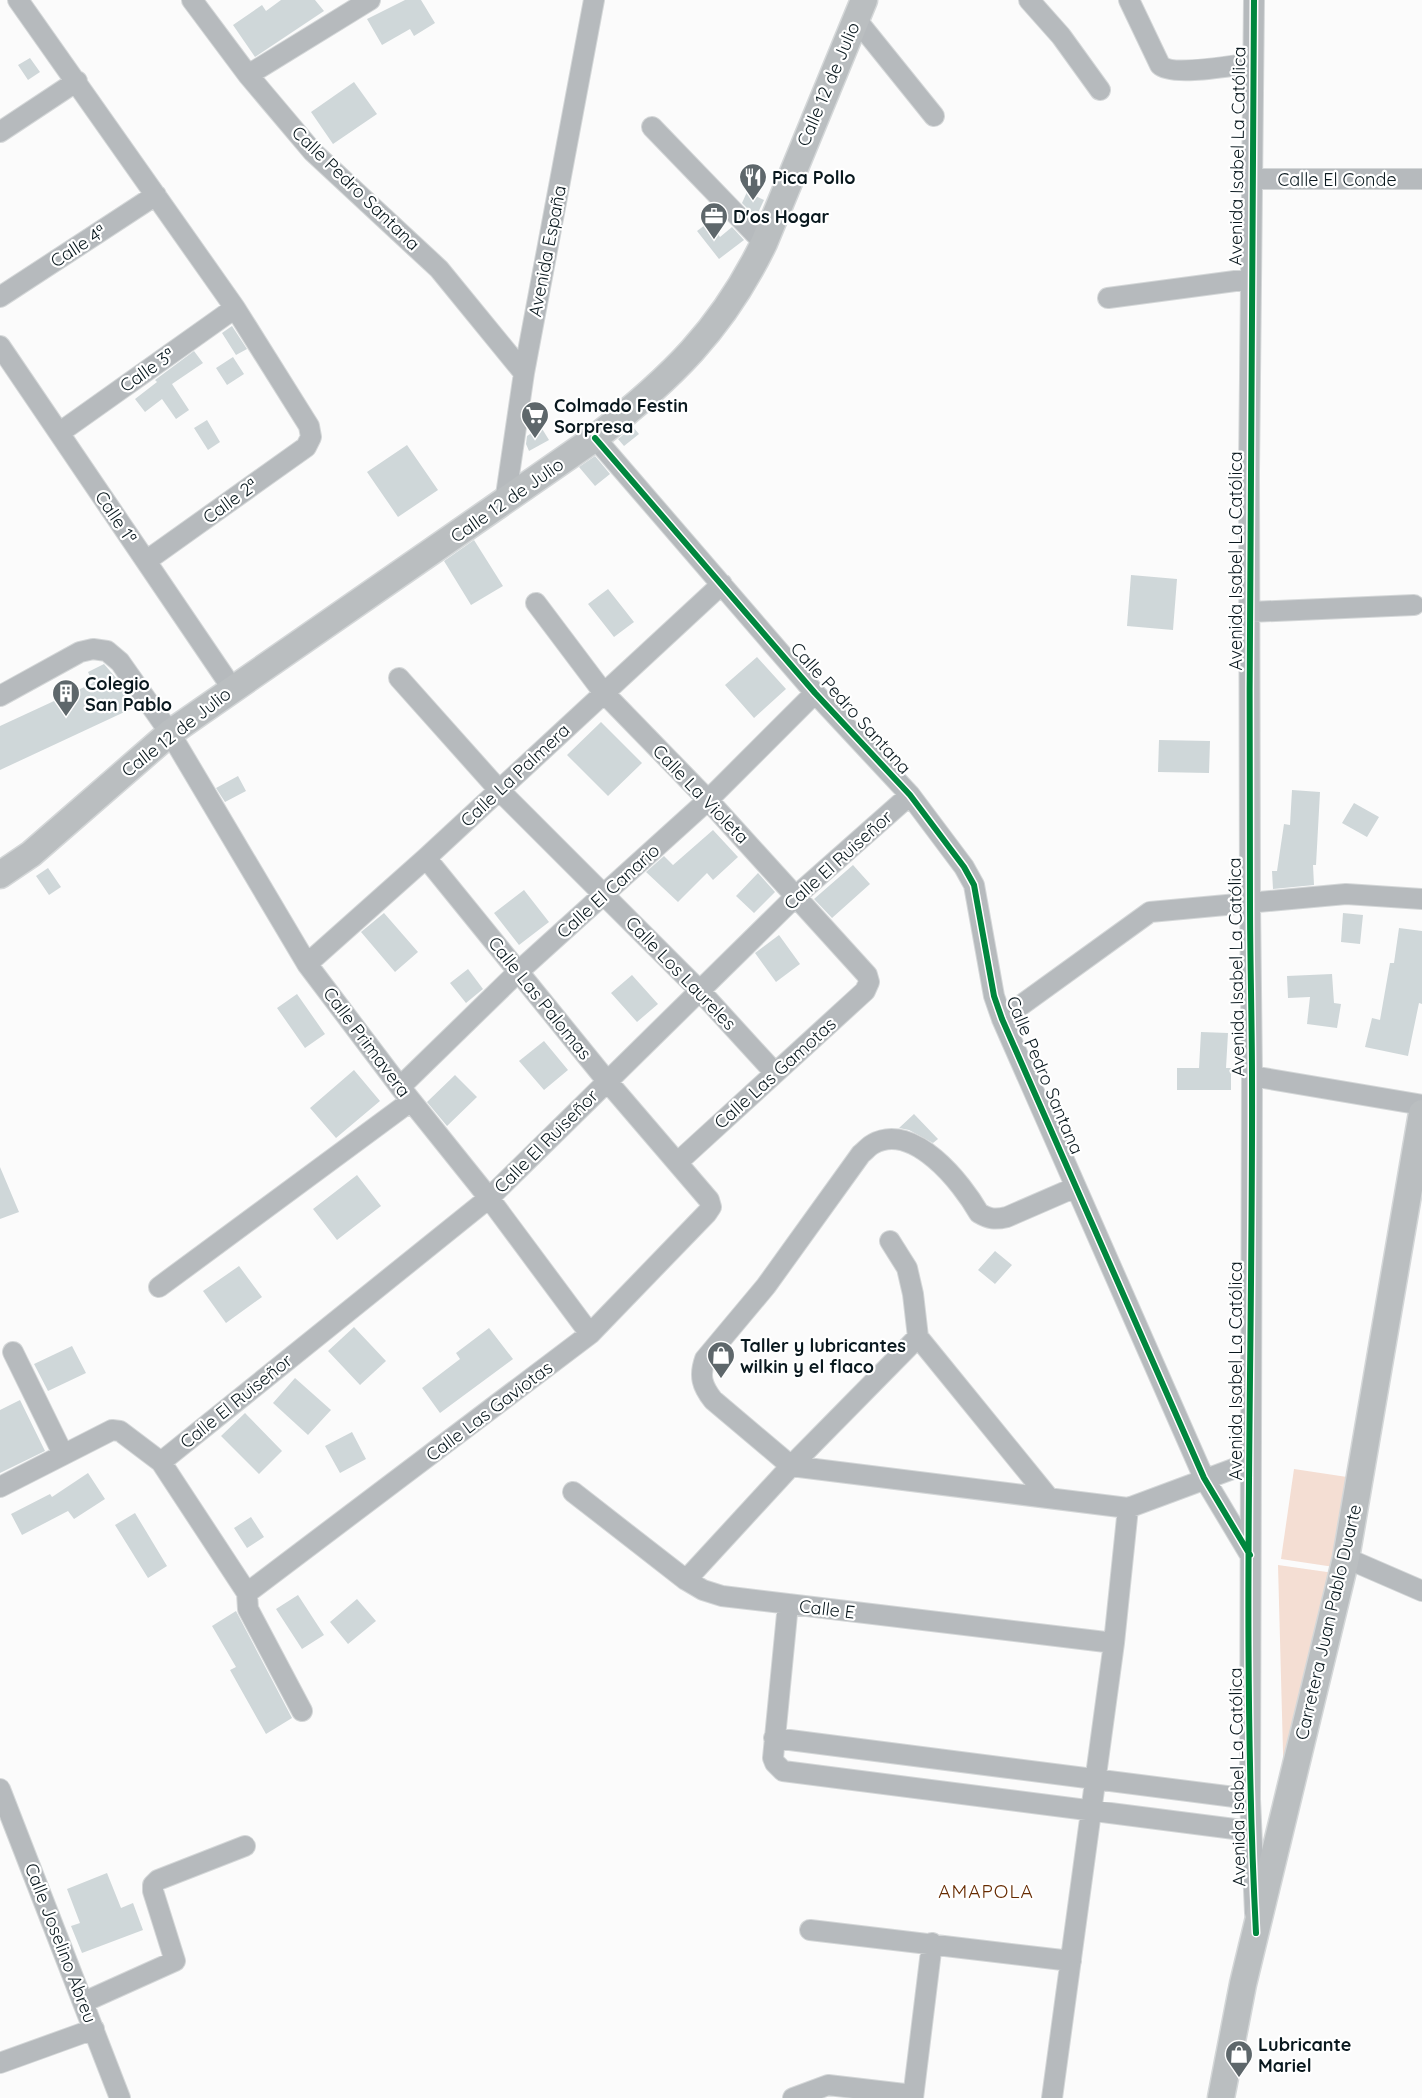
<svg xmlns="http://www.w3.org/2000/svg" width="1422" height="2098" viewBox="0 0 1422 2098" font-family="Quicksand,sans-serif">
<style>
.green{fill:#f4ded3}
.building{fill:#cfd7d9}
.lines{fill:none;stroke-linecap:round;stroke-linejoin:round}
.minor-casing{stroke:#d4d7d8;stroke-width:22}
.major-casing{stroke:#d4d7d8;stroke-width:29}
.minor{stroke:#b6babd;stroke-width:20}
.major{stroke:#babec0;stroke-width:26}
.cycleway-casing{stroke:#fff;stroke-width:9}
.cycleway{stroke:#00873e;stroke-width:6}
.labels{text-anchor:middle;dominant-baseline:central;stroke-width:4.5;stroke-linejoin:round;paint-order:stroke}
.street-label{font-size:18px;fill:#09181e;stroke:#fff}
.poi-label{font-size:18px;font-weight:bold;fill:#09181e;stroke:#fff;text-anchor:start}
.neighbourhood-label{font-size:19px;letter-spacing:1px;fill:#672b00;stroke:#fff}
</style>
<rect width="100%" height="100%" fill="#fbfbfb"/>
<!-- green -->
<path class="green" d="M1294 1469 1347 1477 1334 1567 1281 1559Z
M1278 1565 1334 1573 1284 1789Z"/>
<!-- building -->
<path class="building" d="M281 0H315L324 11 255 57 233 25 262 5 266 11Z
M405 0H421L435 23 414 36 410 29 382 45 367 19Z
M30 58 40 72 28 80 18 65Z
M354 82 377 114 333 144 311 112Z
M747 192 764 200 756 217 742 203Z
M709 222 720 237 732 227 744 240 719 259 697 231Z
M232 326 247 349 236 355 222 333Z
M194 351 203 363 172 384 189 410 176 419 162 399 145 412 135 399 157 382 155 380Z
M233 357 244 374 227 385 216 368Z
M207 420 220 442 208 450 194 428Z
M541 427 549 440 529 451 526 444 527 436Z
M633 427 639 434 624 446 618 439Z
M407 445 438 490 398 517 367 472Z
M595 456 610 474 595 486 579 467Z
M474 540 503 586 471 605 444 561Z
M1131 575 1177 579 1173 630 1127 626Z
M608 589 634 622 614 637 588 604Z
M757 657 786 689 754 718 725 685Z
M104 664 122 685 133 708 0 770V726L93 683 88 672Z
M601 722 642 763 608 796 567 755Z
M1159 740 1210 741 1209 773 1158 772Z
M238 776 246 791 225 802 216 788Z
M1292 790 1320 792 1316 865H1313L1314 885 1273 889 1272 871H1277L1284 824 1290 825Z
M1354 803 1379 817 1367 837 1342 823Z
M713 830 738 857 713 880 707 873 678 902 646 872 664 856 673 865Z
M853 865 870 884 832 918 814 899Z
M48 868 61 887 49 895 36 876Z
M758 873 775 892 754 913 736 896Z
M524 890 549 922 519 945 494 913Z
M384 913 418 952 395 972 361 932Z
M1343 913 1363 915 1360 944 1341 942Z
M1399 928 1422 931V1004L1419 1003 1408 1056 1365 1047 1372 1018 1380 1020 1390 963H1394Z
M779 935 800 964 776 982 755 953Z
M468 969 483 989 466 1003 450 983Z
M1332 974 1334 1003 1341 1004 1337 1028 1307 1024 1310 997 1288 998 1287 976Z
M632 975 658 1004 637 1022 611 993Z
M297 994 325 1034 305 1048 277 1008Z
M1201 1032 1228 1033 1226 1068H1231V1090H1177V1068H1199Z
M544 1041 568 1070 544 1090 519 1061Z
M354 1070 380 1101 336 1138 310 1108Z
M455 1075 477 1097 447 1126 427 1102Z
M914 1114 938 1139 933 1143 909 1130 899 1128Z
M0 1167 19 1212 0 1219Z
M357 1175 381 1206 337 1240 313 1209Z
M995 1251 1012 1265 995 1284 978 1270Z
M239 1266 262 1297 226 1323 203 1291Z
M354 1327 386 1361 360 1385 328 1351Z
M489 1328 513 1359 440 1413 422 1388 460 1359 456 1353Z
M72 1346 86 1373 48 1391 34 1364Z
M295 1378 331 1410 308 1435 273 1403Z
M20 1400 45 1451 0 1473V1410Z
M245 1413 282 1451 259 1474 221 1436Z
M352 1432 366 1459 340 1473 325 1446Z
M88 1473 105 1499 74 1519 68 1511 22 1535 11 1514 50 1494 52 1497Z
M135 1513 167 1566 148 1578 115 1525Z
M251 1517 264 1537 247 1548 234 1528Z
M298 1595 324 1635 302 1649 276 1609Z
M357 1599 376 1621 348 1644 330 1622Z
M236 1611 292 1718 266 1734 230 1670 236 1667 212 1626Z
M107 1873 121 1908 133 1903 143 1930 82 1953 71 1926 80 1923 67 1889Z"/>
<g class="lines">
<!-- minor casing -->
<g class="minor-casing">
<path id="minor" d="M18 0 235 308 309 426 311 437 306 447 146 561
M192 0 248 75 313 152 439 269 524 373
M1029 0 1061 36 1100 90
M1129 0 1160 65C1172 77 1235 65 1253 63
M1254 0 1249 472 1250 902 1252 1076 1250 1799 1255 1913
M855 18 934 116
M248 75 370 0
M652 127 764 243
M0 132 77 81
M1252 179H1422
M0 297 156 195
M1108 298 1250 279
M0 346 232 688
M59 433 235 308
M595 438 815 693 910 795 964 867 974 885 994 996 1002 1019 1204 1478 1249 1553
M505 502 524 373 594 0
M536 603 603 692 708 800 867 975 869 982 865 991 678 1162
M1251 612 1414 605
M399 678 499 790 700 991 775 1073
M0 696 80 652 93 649 107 651 120 662 170 733 307 964 400 1087 489 1198 590 1334
M307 964 426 858 722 584
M1002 1019 1150 912 1346 894 1422 899
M1252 1076 1422 1105
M400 1087 519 971 708 800 815 693
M1076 1187 1007 1217C995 1220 989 1219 979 1213 962 1183 913 1121 873 1144 869 1146 865 1151 861 1154L766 1286 705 1359C699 1376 702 1386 713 1400L791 1466 1128 1508 1249 1463
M890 1241 907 1268 913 1294 918 1337 1049 1498
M159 1287 411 1101
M13 1352 63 1454
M161 1462 489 1198 797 895 910 795
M0 1487 112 1430 120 1431 161 1462 247 1593 248 1609 302 1711
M573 1492 686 1580 703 1590 722 1596 1114 1643
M1346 1558 1422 1591
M686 1580 791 1466 918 1337
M247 1593 590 1334 707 1213 711 1207 709 1200 607 1081 426 858
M788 1604 773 1758 775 1763 783 1771 1250 1831
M774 1738 1250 1799
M0 1789 120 2098
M810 1930 1071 1961
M84 2002 175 1961 153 1891V1885L158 1880 245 1846
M0 2063 94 2029
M793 2098 828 2085 913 2095
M913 2098 932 1943
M1052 2098 1114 1643 1128 1508"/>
</g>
<!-- major casing -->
<g class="major-casing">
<path id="major" d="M0 875 31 854 170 733 595 438C670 379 722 330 764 243L864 0
M1221 2098 1243 1984 1346 1558 1422 1113"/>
</g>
<!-- minor -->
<use href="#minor" class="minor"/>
<!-- major -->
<use href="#major" class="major"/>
<!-- cycleway casing -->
<g class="cycleway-casing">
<path id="cycleway" d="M1254 0C1250 301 1249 602 1250 903 1250 962 1252 1020 1252 1078 1253 1363 1241 1648 1256 1933
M595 438 815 693 910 795 964 867 974 885 994 996 1002 1019 1204 1478 1250 1555"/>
</g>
<!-- cycleway -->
<use href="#cycleway" class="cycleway"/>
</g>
<!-- icons -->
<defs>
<g id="restaurant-pin" transform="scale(1.4375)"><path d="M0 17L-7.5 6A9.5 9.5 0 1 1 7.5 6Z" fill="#5e676b" stroke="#fff"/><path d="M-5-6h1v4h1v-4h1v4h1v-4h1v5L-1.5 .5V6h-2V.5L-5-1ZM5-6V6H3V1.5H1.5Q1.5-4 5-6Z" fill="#fff"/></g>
<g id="office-pin" transform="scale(1.4375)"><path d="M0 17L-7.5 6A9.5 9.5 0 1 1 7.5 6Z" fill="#5e676b" stroke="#fff"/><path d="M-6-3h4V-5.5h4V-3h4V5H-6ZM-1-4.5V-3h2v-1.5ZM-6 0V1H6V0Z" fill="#fff"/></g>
<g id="supermarket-pin" transform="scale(1.4375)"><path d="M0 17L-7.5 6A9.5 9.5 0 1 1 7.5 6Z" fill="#5e676b" stroke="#fff"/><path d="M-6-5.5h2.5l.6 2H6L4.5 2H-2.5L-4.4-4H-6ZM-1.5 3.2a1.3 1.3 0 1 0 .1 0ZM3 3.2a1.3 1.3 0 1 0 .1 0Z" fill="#fff"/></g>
<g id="building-pin" transform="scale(1.4375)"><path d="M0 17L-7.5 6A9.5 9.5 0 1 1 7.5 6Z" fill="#5e676b" stroke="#fff"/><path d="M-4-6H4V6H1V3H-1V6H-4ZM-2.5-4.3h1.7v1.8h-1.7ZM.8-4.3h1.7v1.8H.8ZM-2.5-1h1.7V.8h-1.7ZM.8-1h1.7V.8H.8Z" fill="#fff"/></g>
<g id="shop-pin" transform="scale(1.4375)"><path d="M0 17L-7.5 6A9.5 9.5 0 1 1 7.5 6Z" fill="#5e676b" stroke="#fff"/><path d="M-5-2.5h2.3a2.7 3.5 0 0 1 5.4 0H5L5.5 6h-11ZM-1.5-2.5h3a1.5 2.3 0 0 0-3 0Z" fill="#fff"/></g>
</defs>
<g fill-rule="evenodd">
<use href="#restaurant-pin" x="753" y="177"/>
<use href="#office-pin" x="714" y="216"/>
<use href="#supermarket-pin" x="535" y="415"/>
<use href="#building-pin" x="66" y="693"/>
<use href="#shop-pin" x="721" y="1355"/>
<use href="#shop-pin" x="1239" y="2054"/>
</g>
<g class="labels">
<!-- street labels -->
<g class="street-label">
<text transform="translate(828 84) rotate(-67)">Calle 12 de Julio</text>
<text transform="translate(1237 156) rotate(-89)">Avenida Isabel La Católica</text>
<text x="1337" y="179">Calle El Conde</text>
<text transform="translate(356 188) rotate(44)">Calle Pedro Santana</text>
<text transform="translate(78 246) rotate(-33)">Calle 4ª</text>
<text transform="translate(547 251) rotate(-79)">Avenida España</text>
<text transform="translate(147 370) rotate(-35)">Calle 3ª</text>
<text transform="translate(507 500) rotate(-35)">Calle 12 de Julio</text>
<text transform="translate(230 501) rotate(-36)">Calle 2ª</text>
<text transform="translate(116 517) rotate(56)">Calle 1ª</text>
<text transform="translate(1235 561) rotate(-90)">Avenida Isabel La Católica</text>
<text transform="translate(851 708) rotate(48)">Calle Pedro Santana</text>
<text transform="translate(176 732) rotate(-38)">Calle 12 de Julio</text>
<text transform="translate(515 775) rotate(-43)">Calle La Palmera</text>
<text transform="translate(701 794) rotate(46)">Calle La Violeta</text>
<text transform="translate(838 860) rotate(-42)">Calle El Ruiseñor</text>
<text transform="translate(608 891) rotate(-42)">Calle El Canario</text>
<text transform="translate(1236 967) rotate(-91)">Avenida Isabel La Católica</text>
<text transform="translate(681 973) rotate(46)">Calle Los Laureles</text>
<text transform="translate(540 998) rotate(51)">Calle Las Palomas</text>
<text transform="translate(367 1042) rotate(53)">Calle Primavera</text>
<text transform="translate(775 1073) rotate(-42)">Calle Las Gamotas</text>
<text transform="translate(1045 1075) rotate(67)">Calle Pedro Santana</text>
<text transform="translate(546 1141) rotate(-45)">Calle El Ruiseñor</text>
<text transform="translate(1235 1371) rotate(-90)">Avenida Isabel La Católica</text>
<text transform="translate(236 1401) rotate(-39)">Calle El Ruiseñor</text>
<text transform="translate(489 1411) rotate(-37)">Calle Las Gaviotas</text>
<text transform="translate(827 1609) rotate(7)">Calle E</text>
<text transform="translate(1328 1622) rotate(-77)">Carretera Juan Pablo Duarte</text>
<text transform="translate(1237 1777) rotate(-91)">Avenida Isabel La Católica</text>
<text transform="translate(61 1943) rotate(69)">Calle Joselino Abreu</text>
</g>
<!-- poi labels -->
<g class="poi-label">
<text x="772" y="177">Pica Pollo</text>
<text x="733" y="216">D'os Hogar</text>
<text x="554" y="405">Colmado Festin<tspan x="554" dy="21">Sorpresa</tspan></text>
<text x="85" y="683">Colegio<tspan x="85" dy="21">San Pablo</tspan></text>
<text x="740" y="1345">Taller y lubricantes<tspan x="740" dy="21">wilkin y el flaco</tspan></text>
<text x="1258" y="2044">Lubricante<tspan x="1258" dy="21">Mariel</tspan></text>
</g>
<!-- neighbourhood labels -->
<g class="neighbourhood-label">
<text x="986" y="1891">AMAPOLA</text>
</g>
</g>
</svg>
